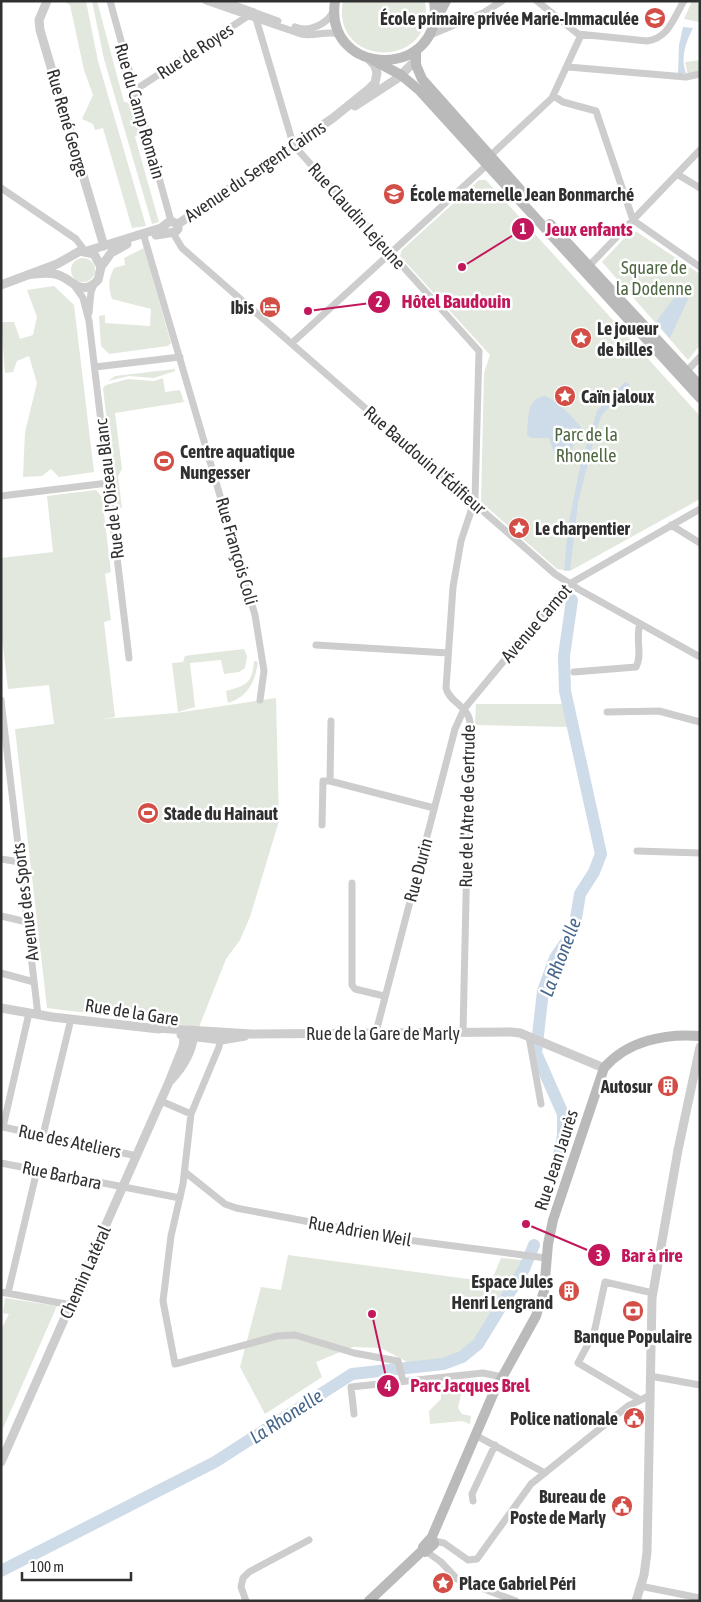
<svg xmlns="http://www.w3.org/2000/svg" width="701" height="1602" viewBox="0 0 701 1602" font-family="'Asap Condensed',sans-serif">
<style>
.green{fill:#e2e8dd}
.water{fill:#cedbe9}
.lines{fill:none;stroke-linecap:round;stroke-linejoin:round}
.river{stroke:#cedbe9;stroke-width:12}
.minor{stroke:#cdcdcd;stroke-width:7}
.tertiary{stroke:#cdcdcd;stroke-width:9}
.secondary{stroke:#bababa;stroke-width:10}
.labels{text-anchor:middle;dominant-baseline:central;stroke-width:5;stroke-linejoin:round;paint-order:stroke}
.poi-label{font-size:18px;font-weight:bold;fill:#303030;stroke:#fff;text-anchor:start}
.street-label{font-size:18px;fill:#303030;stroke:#fff}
.park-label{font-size:18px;fill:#4f6742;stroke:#fff}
.water-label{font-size:19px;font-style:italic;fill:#46678a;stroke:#fff}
.leader{fill:none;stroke:#c2185b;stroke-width:2}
.callout-dot{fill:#c2185b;stroke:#fff;stroke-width:2}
.mark-label{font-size:15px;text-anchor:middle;font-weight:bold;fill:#fff}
.callout-label{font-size:19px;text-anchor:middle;font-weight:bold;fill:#c2185b;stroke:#fff;stroke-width:5;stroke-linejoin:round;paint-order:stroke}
</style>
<rect width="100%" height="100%" fill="#fff"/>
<!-- green -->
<path class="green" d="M64 1H86L98 61 146 226 132 228 103 128 95 130 93 124 82 119 93 95 84 70 70 5Z
M92 1H97L124 102 131 103 139 132 135 137 159 222 152 224 104 59Z
M343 1H425C437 71 330 68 343 1Z
M692 1 700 4 699 22 684 19Z
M700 60V72L688 75 685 62Z
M479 180H486L700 416V499L570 571 557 569 481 502 484 373 490 355 400 256 402 250Z
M637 232 700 274V345L688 360 602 262 629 233Z
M144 248 171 343 168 346 109 354 101 346 99 316 105 315V323L150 326 151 309 112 299C108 286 108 280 114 268L125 265 124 258Z
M71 270a12 12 0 1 1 24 0a12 12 0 1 1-24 0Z
M54 286 74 305 94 472 59 477 51 469 42 476 23 477 25 432 37 383 29 356 17 361 13 372 5 373 1 322H14L20 339 33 335 37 317 27 290Z
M175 369V371L154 378 129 376 108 381 115 376Z
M163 378 165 392 180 390 184 402 115 413 122 469 118 476 122 508H117L103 388 106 385 128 379 154 381Z
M96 490 102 497 111 572 105 574 111 620 104 622 115 717 102 719 176 713 276 698 279 821 250 917 240 940 226 959 199 1027 47 1008 15 729 54 724 49 685 8 689 1 629V558L53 552 47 496Z
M244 649 247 656 245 668 239 672 224 674 221 660 190 663 195 707 178 712 172 663 183 662 185 656 191 655Z
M254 661 258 662C255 682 248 697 228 703L226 691C247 685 252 684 254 661Z
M476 704H562L569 727 475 725Z
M288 1255 491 1282 501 1258 523 1260 476 1339 463 1352 444 1359 409 1363 381 1348 353 1347 316 1362 322 1377 265 1414 240 1367 261 1287 281 1290Z
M5 1298 57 1306 1 1433V1330L9 1314 3 1313Z
M463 1385 458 1408 462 1414 471 1416 470 1424 462 1421 430 1424 429 1411 441 1399V1386Z"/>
<!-- water -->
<path class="water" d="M683 27 693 28C686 42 680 58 686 73L678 74 679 45Z
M679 291 678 295 683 298 689 297 670 338 656 322Z
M625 382 630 385 601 416 595 435 578 503 570 570 564 571 568 527 580 467 597 411Z
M545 396C557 400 577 421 584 431L575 436 572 450 563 454 554 453 549 438H531L527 435C529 420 525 399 545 396Z"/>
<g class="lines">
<!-- river -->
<path class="river" d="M557 1166 563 1136V1114L536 1053 543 991 555 958 574 930 580 894 594 872 601 854 565 691 564 656 572 600
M1 1571 215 1462 352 1374 443 1364 462 1357 478 1344 524 1269 534 1245"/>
<!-- minor -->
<path class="minor" d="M110 1 171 221
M206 1 301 34C315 37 326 30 340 34
M224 1 278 21
M537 1 578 34 647 41C669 38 674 17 684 1
M295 27C309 33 328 24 334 10
M428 36 483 13 502 1
M568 67 686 77 700 74
M135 90 254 12 291 137 297 149 479 351 475 499 461 541 453 587 446 688C449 702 468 706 470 722L463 1032
M554 96 563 102 596 111 633 220 700 267
M677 174 700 188
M1 188 76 239 85 251
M143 233 255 615 264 671 260 700
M173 233 182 248 555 574 578 589 700 657
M586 269 700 150
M74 285 83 298 89 321 129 658
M89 313 91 292 94 284
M292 343 487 165 490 156 552 98 581 35
M95 367 180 357
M687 371 700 357
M1 496 108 483
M671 525 700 543
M316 645 448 653
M574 672 636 667C643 655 635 638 640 624
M1 700 38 1015
M607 712 659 711 700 722
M330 781 434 808
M322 825 323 781H330L331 721
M637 851 700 853
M1 859 20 862
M352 883V985L355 989 384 996
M1 916 27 922
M1 973 34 982
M29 1013 3 1127 137 1156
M376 1032 455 729 464 709 566 586 700 509
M221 1035 219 1047 191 1114 183 1184 171 1236 163 1301 175 1364 277 1336 295 1335 354 1353 398 1361 403 1381
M529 1037 541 1104
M161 1101 191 1114
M43 1135 71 1019
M1 1163 180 1198
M185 1172 225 1204 236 1208 400 1239 546 1258
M1 1292 71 1305
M8 1293 37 1170
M650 1376 700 1385
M639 1399 578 1363 594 1333 605 1282 653 1293
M354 1414 351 1387 483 1373 502 1377
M477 1436 545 1473
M473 1501 472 1494 495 1445
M434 1541 444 1543 468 1560 477 1559 531 1484 628 1406 649 1396
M427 1552 441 1562 457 1579 516 1601
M640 1586 700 1598
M246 1601 241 1587 243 1578 249 1572 309 1540"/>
<!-- tertiary -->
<path class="tertiary" d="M47 1 39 20 40 30 104 246
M355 106 398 78 415 61
M178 224 333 118 369 89 375 83 377 73 375 66 369 59
M156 235 175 232 178 229V224
M87 251 161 228 170 221 178 224
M101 267 111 253 127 244
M1 285 57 264 80 251 94 254 101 267 98 280C80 299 72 277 55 274 46 272 36 274 27 275
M1 1008 52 1017 159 1029
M155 1028 252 1034 511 1032 520 1033 604 1068
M181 1035 222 1040 245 1036
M171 1080C183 1067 193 1050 194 1032
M1 1462 169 1082 183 1047 185 1030
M636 1601 644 1575 647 1552 652 1298 678 1150 700 1047"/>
<!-- secondary -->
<path class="secondary" d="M335 1C323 79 446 80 434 1
M436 20 446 1
M416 50V65L422 79 526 196
M373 60 401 75 419 90 700 398
M550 224 700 386
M430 1539 433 1540 434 1544 425 1552 423 1547Z
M431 1539 494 1392 536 1316 544 1291 548 1244 553 1220 604 1068C627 1041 665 1033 700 1036
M369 1601 423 1550"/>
</g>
<!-- icons -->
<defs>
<g id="school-disc" transform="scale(1.125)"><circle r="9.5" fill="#d34e46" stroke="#fff"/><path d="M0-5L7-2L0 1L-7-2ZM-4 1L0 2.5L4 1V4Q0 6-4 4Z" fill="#fff"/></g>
<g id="hotel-disc" transform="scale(1.125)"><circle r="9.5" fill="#d34e46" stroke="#fff"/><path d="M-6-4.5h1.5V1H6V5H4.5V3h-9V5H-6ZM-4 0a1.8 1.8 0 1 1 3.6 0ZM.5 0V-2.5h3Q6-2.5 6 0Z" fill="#fff"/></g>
<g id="sight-disc" transform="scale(1.125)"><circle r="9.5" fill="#d34e46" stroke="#fff"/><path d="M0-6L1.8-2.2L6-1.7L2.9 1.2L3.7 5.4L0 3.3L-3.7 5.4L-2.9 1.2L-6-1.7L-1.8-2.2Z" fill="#fff"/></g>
<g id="stadium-disc" transform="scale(1.125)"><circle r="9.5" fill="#d34e46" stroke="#fff"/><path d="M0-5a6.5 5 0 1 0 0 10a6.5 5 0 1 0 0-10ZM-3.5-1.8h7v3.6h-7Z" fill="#fff"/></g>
<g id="building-disc" transform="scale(1.125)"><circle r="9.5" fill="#d34e46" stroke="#fff"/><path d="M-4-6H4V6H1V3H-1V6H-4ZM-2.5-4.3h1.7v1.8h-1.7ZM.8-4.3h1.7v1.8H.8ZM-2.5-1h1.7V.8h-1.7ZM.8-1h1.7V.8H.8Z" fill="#fff"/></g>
<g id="bank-disc" transform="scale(1.125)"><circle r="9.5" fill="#d34e46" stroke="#fff"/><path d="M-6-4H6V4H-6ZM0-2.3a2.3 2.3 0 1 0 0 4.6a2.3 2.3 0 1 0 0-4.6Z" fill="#fff"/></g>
<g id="civic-disc" transform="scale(1.125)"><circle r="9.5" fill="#d34e46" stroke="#fff"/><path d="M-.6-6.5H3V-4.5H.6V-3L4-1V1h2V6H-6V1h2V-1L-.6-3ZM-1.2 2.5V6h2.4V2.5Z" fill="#fff"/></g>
</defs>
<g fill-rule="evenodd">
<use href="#school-disc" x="655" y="18"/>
<use href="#school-disc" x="394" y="194"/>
<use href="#hotel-disc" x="270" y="307"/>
<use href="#sight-disc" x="581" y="338"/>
<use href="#sight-disc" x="565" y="396"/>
<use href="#stadium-disc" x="164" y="461"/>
<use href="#sight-disc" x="519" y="528"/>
<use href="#stadium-disc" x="148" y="813"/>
<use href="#building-disc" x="668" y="1086"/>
<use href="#building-disc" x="569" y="1291"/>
<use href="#bank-disc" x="633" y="1311"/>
<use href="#civic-disc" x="634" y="1418"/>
<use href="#civic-disc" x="622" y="1506"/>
<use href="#sight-disc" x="443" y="1583"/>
</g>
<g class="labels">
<!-- poi labels -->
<g class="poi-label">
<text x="639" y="18" text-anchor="end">École primaire privée Marie-Immaculée</text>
<text x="410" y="194">École maternelle Jean Bonmarché</text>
<text x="254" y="307" text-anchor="end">Ibis</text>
<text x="597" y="328">Le joueur<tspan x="597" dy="21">de billes</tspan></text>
<text x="581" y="396">Caïn jaloux</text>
<text x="180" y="451">Centre aquatique<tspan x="180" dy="21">Nungesser</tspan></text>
<text x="535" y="528">Le charpentier</text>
<text x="164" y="813">Stade du Hainaut</text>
<text x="652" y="1086" text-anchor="end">Autosur</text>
<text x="553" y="1281" text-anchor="end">Espace Jules<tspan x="553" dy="21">Henri Lengrand</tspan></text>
<text x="633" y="1336" text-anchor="middle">Banque Populaire</text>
<text x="618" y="1418" text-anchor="end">Police nationale</text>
<text x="606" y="1496" text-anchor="end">Bureau de<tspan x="606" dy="21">Poste de Marly</tspan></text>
<text x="459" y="1583">Place Gabriel Péri</text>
</g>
<!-- street labels -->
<g class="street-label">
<text transform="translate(195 51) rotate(-33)">Rue de Royes</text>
<text transform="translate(140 111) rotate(74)">Rue du Camp Romain</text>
<text transform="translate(68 123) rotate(74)">Rue René George</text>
<text transform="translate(255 171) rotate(-34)">Avenue du Sergent Cairns</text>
<text transform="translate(357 216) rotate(48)">Rue Claudin Lejeune</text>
<text transform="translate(425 460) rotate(41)">Rue Baudouin l'Édifieur</text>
<text transform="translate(109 489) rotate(-97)">Rue de l'Oiseau Blanc</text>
<text transform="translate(237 551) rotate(74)">Rue François Coli</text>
<text transform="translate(536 623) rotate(-49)">Avenue Carnot</text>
<text transform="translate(467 806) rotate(-89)">Rue de l'Atre de Gertrude</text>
<text transform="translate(418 870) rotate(-75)">Rue Durin</text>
<text transform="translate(25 902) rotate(-97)">Avenue des Sports</text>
<text transform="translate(132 1012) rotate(9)">Rue de la Gare</text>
<text x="383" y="1033">Rue de la Gare de Marly</text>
<text transform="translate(70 1141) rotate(12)">Rue des Ateliers</text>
<text transform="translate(556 1160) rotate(-72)">Rue Jean Jaurès</text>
<text transform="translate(62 1175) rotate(12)">Rue Barbara</text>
<text transform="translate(360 1231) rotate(10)">Rue Adrien Weil</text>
<text transform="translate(85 1272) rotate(-66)">Chemin Latéral</text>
</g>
<!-- park labels -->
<g class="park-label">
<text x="654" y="267">Square de<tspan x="654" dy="21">la Dodenne</tspan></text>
<text x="586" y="434">Parc de la<tspan x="586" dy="21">Rhonelle</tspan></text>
</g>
<!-- water labels -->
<g class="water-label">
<text transform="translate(560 957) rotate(-69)">La Rhonelle</text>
<text transform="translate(286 1416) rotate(-33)">La Rhonelle</text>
</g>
</g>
<!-- callouts -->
<path class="leader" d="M462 267L523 229M308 311L379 302M526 1224L599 1255M372 1314L388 1386"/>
<g class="callout-dot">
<circle cx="462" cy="267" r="5"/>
<circle cx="308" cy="311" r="5"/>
<circle cx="526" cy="1224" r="5"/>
<circle cx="372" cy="1314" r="5"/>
<circle cx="523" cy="229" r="12"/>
<circle cx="379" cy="302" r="12"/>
<circle cx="599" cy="1255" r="12"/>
<circle cx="388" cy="1386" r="12"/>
</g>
<g class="mark-label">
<text x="523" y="234">1</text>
<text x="379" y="307">2</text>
<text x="599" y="1261">3</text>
<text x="388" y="1391">4</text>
</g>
<g class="callout-label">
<text x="589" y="236">Jeux enfants</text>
<text x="456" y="308">Hôtel Baudouin</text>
<text x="652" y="1262">Bar à rire</text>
<text x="470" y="1392">Parc Jacques Brel</text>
</g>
<!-- border -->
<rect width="701" height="1602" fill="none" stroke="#303030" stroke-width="5"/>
<!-- scale -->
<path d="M22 1572v8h109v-8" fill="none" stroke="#303030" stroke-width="2.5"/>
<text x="30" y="1572" font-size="15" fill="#303030" stroke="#ffffff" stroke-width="4" paint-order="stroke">100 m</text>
</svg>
